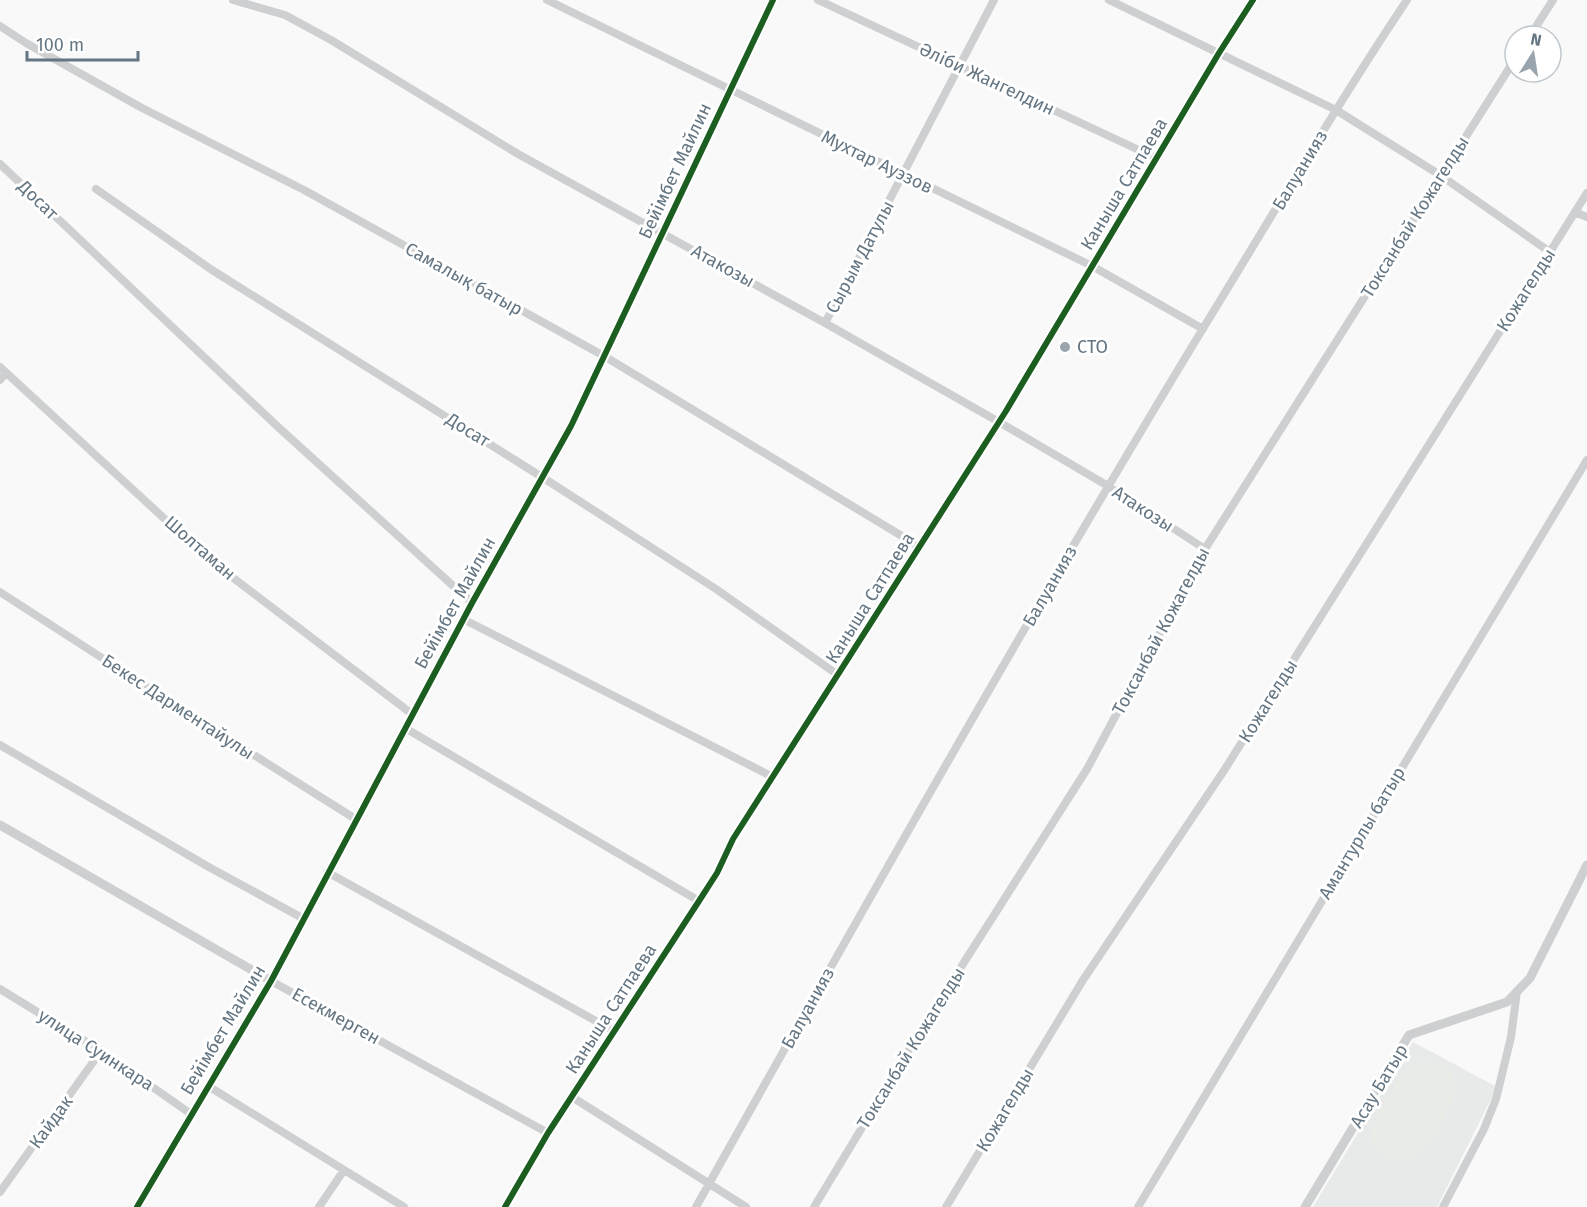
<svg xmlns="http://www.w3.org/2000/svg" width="1587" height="1207" viewBox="0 0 1587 1207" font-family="'Fira Sans',sans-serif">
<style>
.built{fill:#e8e9e9}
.pitch{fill:#e8ebe6}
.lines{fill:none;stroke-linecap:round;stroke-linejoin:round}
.minor{stroke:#cecfd0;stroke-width:8}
.tertiary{stroke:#cecfd0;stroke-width:9}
.cycleway-casing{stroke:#fff;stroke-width:10}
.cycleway{stroke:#1b5e20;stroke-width:6}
.poi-dot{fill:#99a4ac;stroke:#fff;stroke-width:2}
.labels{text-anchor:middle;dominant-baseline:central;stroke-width:6;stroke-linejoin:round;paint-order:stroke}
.street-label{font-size:18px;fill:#657683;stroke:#fff}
.poi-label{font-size:18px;fill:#657683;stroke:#fff;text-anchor:start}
</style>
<rect width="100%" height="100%" fill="#f9f9f9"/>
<!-- built -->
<path class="built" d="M1413 1042 1497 1087 1437 1207H1313Z"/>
<!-- pitch -->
<path class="pitch" d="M1421 1061C1441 1060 1458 1074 1454 1094 1453 1103 1427 1147 1420 1154 1415 1158 1409 1160 1403 1161 1396 1162 1388 1160 1382 1155 1375 1149 1371 1139 1372 1130 1373 1120 1398 1079 1406 1070 1410 1065 1416 1063 1421 1061Z"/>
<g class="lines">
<!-- minor -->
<path class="minor" d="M233 0 285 15 331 40 518 154 825 323 999 422 1108 486 1205 549
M547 0 1092 266 1203 329
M818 0 1156 158
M1109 0 1336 110 1440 175 1550 252
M0 26 26 43 142 108 304 190 604 356 920 547
M1530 36 1553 0
M0 164 277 426 472 603
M96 189 212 270 542 477 716 589 838 675
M1575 212 1587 217
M825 323 994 0
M0 367 207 558 412 714
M0 380 6 373
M0 592 181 709 357 820
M463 619 773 777
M405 728 699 901
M0 745 207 866 304 919
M327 872 614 1031
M271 981 548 1133
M0 989 101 1051 191 1114
M208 1086 404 1207
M572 1097 746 1207
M0 1192 101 1051
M319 1207 344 1170
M505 1207 548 1133 699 901 717 873 733 839 1006 411 1219 53 1253 0
M696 1207C860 914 1025 622 1199 335 1268 223 1334 109 1407 0
M814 1207 921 1030 1087 769 1205 549 1515 59
M946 1207 1083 980 1225 769 1587 193
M1138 1207 1587 460
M1443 1207 1484 1129 1496 1099 1511 1037 1517 991"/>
<!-- tertiary -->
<path class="tertiary" d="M0 825 271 981
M137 1207 271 981 472 603 571 426 773 0
M1305 1207 1409 1035 1507 1002 1530 978 1587 865"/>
<!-- cycleway casing -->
<g class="cycleway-casing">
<path id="cycleway" d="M137 1207 271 981 472 603 571 426 773 0
M505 1207 548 1133 699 901 717 873 733 839 1006 411 1219 53 1253 0"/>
</g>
<!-- cycleway -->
<use href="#cycleway" class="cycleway"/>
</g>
<!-- markers -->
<circle class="poi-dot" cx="1065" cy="347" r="6"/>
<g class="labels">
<!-- street labels -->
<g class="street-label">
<text transform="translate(987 79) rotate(25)">Әліби Жангелдин</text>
<text transform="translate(877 162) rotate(26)">Мухтар Ауэзов</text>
<text transform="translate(1300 170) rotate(-59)">Балуанияз</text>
<text transform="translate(675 171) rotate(-65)">Бейімбет Майлин</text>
<text transform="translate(1124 184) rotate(-59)">Каныша Сатпаева</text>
<text transform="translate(38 200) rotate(44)">Досат</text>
<text transform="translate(1415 217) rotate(-58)">Токсанбай Кожагелды</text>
<text transform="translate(860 257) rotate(-62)">Сырым Датулы</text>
<text transform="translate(723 266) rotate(29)">Атакозы</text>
<text transform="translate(464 279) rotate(29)">Самалық батыр</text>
<text transform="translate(1526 290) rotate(-58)">Кожагелды</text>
<text transform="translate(468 430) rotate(32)">Досат</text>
<text transform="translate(1143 509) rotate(33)">Атакозы</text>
<text transform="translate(200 548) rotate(41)">Шолтаман</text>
<text transform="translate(1050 586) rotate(-60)">Балуанияз</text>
<text transform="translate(870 598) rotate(-58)">Каныша Сатпаева</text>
<text transform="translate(455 603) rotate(-61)">Бейімбет Майлин</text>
<text transform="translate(1161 631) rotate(-62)">Токсанбай Кожагелды</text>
<text transform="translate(1268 701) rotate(-58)">Кожагелды</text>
<text transform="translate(178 707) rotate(33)">Бекес Дарментайулы</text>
<text transform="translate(1362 833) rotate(-59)">Амантурлы батыр</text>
<text transform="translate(808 1008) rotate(-61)">Балуанияз</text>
<text transform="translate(611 1009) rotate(-57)">Каныша Сатпаева</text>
<text transform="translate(336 1016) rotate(29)">Eсекмерген</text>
<text transform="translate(223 1030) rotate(-59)">Бейімбет Майлин</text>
<text transform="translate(911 1048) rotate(-58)">Токсанбай Кожагелды</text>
<text transform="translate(96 1050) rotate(33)">улица Суинкара</text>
<text transform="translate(1379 1086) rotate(-59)">Асау Батыр</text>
<text transform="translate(1005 1110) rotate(-59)">Кожагелды</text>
<text transform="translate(51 1122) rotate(-54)">Кайдак</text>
</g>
<!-- poi labels -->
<g class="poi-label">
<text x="1077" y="347">CTO</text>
</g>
</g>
<!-- north arrow -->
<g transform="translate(1533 54) rotate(12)"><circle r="28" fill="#ffffff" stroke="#c1c8cd" stroke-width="1.5"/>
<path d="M0-4.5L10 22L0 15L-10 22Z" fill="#99a4ac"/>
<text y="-9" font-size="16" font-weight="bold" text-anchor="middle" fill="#657683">N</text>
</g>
<!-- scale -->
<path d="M27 51v9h111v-9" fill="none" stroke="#657683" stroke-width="3"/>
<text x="36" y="51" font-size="18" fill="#657683" stroke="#ffffff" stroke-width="4.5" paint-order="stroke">100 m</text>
</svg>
